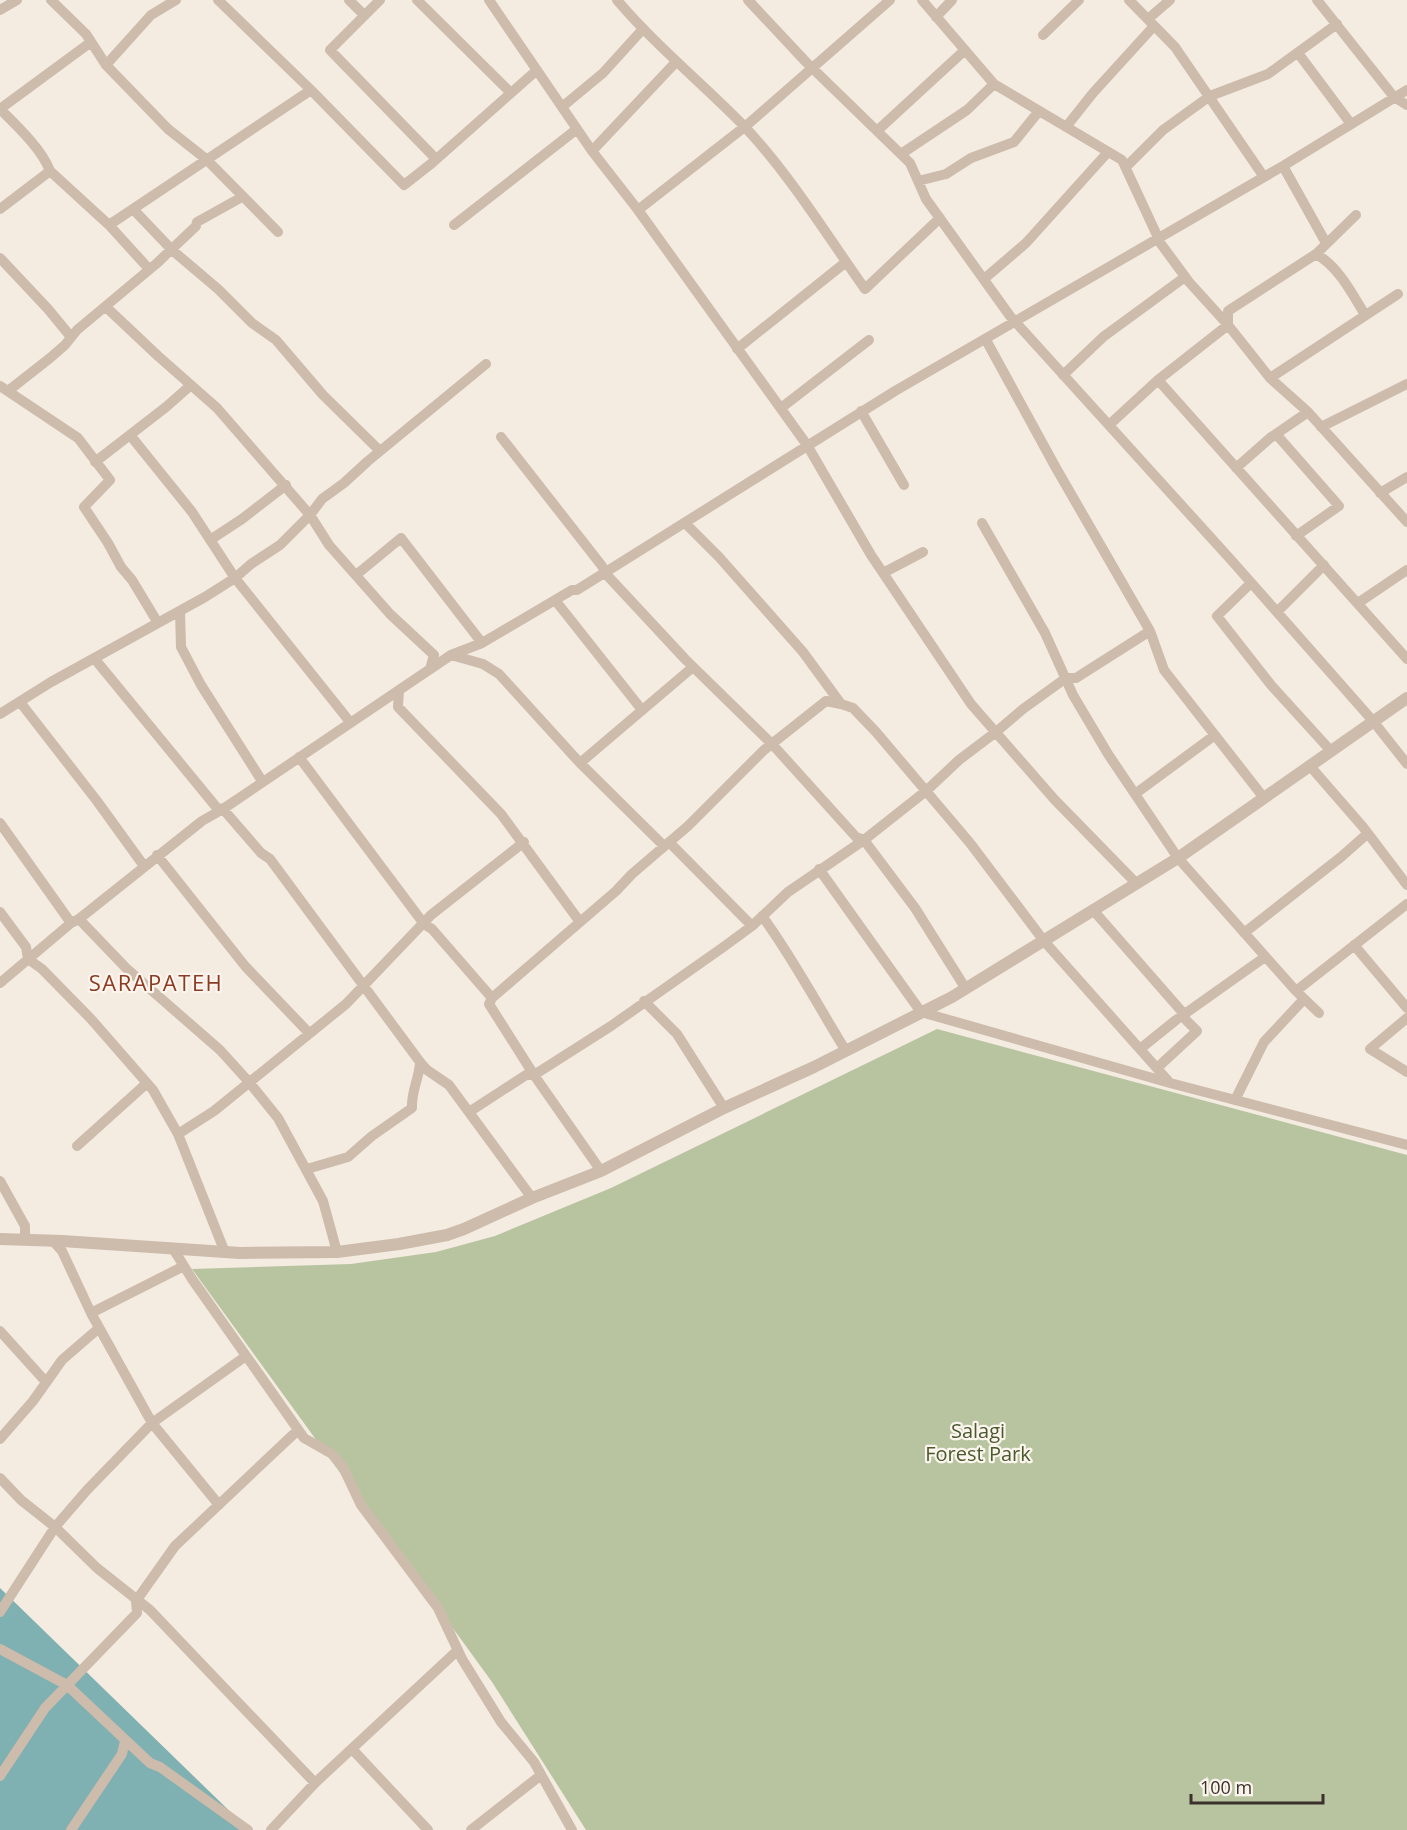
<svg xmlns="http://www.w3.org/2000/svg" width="1407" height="1830" viewBox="0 0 1407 1830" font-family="'Open Sans',sans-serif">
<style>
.green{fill:#b8c4a0}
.water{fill:#7fb0b2}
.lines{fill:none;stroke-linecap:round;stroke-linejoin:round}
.minor{stroke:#cdbbac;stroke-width:10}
.tertiary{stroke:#cdbbac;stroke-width:12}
.labels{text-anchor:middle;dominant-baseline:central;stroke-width:4.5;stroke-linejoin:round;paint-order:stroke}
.park-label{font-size:20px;fill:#4a5a2e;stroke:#fbf5ee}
.quarter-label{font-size:22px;letter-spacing:1.5px;fill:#8c3b22;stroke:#fbf5ee}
</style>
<rect width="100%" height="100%" fill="#f4ebe1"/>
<!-- green -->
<path class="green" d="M937 1029 1407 1155V1830H586L492 1682 192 1269 351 1264 436 1252 495 1236 611 1188Z"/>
<!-- water -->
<path class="water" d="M0 1588 249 1830H0Z"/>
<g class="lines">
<!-- minor -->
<path class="minor" d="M51 0 86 34 106 65 168 129 206 159 278 232
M218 0 311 90 404 185 432 163 537 70
M349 0 364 15
M380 0 330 50 436 159
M417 0 511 93
M489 0 592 151 638 210 807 445 871 555 971 704 1054 799 1136 883
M617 0C656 46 702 83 744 126 790 175 826 234 865 289L940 218
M748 0 806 62 910 163 926 199 1010 316 1232 561 1373 721 1407 764
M922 0 994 84 1122 160 1161 244 1189 282 1228 325 1270 378 1308 412 1407 522
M1129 0 1175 47 1264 177
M1317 0 1394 97 1407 105
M0 10 17 0
M936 17 952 0
M1148 19 1170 0
M1043 35 1079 0
M1298 53 1351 124
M106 65 151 15 176 0
M562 107 603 73 642 30
M0 109C16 125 42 149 50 171L109 225 149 269
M0 109 91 42
M1066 127 1093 93 1154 26
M878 130 965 50
M592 151 676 62
M901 154 967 110 994 84
M1283 166 1326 243
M1126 167 1163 130 1210 96 1268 74 1337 24
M918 181 946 174 971 158 1014 142 1039 111
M0 209 50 171
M133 209 172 250 218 289 252 323 276 340 323 395 380 451
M638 210 747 125 890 0
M109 225 311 90
M454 225 577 129
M1316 254C1338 266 1352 293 1365 315
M0 258 48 309 71 337
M984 279 1026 243 1108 152
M106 307 158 356 217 408 310 515 329 545 390 614 434 655 430 669
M986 340 1056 468 1150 631 1164 670 1264 798
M737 349 846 262
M1063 375 1103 337 1185 277
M1270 378 1398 294
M1158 380 1407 659
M0 386 78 438 110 480 84 507 108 543 121 567 132 580 158 623
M8 391 50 358 65 345 77 330 156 264 196 226 197 222 242 197
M781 408 869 340
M861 411 904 485
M1109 425 1158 380 1228 325V311L1316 254 1356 215
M1321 427 1407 384
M1276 434 1339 506 1296 536
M130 435 192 512 235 578 350 722
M501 437 602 566 605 573 685 659 772 744 856 837 864 840 915 908 966 989
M95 462 166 407 191 385
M1236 468 1270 438 1308 412
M1380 493 1407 477
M685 523 719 557 803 652 841 704 853 708 876 732 970 843 1044 941 1170 1083
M982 523 1045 633 1073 695 1108 754 1178 858 1296 991 1319 1013
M210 540 242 519 286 485
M883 573 923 552
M356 575 401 538 482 643
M1251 583 1217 616 1271 685 1331 751
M555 600 642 710
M1358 603 1407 570
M180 611 181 647 201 685 262 781
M1277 612 1324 565
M451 655 483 664 499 674 580 763 664 846
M94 658 217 808 223 809 261 853 270 859 420 1062 427 1070 449 1085 532 1198
M399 690 398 707 501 814 580 922
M20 702 97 801 144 866
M0 714 51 682 205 597 235 578 251 564 280 545 310 515 322 499 344 483 368 461 486 364
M299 757 424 924 432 929 492 998 489 1004 534 1075 601 1171
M580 763 693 667
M1310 766 1363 827 1407 885
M1135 794 1215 735
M0 823 71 923
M669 842 752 926
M157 855 245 966 309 1033
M819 869 921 1012 1170 1083 1407 1145
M1093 910 1184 1014 1186 1020 1197 1031 1157 1068
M0 912 26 947 28 959 42 969 91 1019 153 1090 178 1134 224 1250
M762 916C793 958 818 1006 846 1051
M79 919 126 968 220 1050 249 1082 278 1118 323 1201 337 1252
M1244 933 1341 857 1367 834
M1354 945 1407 1008
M0 983 71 923 79 919 202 821 223 809 451 655 482 643 572 590H577L895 391 1283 166 1407 90
M1296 991 1407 904
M492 998 616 891 632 874 688 826 764 750 826 701 841 704
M644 1001 677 1034 724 1108
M1407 1018 1370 1049 1407 1072
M1140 1049 1176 1020 1265 957
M1235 1100 1264 1042 1304 999
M469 1112 526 1075H534L611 1026 722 948 752 926 788 892 864 840 926 791 959 760 996 732 1023 709 1066 678H1076L1150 631
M178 1134 214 1111 346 1004 431 915 524 842
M77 1146 147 1083
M307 1169 348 1157 372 1136 412 1108C411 1091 419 1080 420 1062
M0 1181 25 1226V1240
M53 1241 62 1251 91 1313 152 1423 219 1505
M174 1250 192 1279 304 1438 332 1454 343 1467 361 1505 438 1608 462 1659 501 1722 534 1762 572 1830
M91 1313 184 1266
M0 1331 46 1382
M0 1439 33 1401 62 1360 99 1328
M0 1478 21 1500 55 1527 97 1568 150 1610 315 1783
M0 1612 55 1527 87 1490 152 1423 246 1356
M0 1649 67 1685 150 1763 160 1767 248 1830
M352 1749 428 1830
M0 1776 45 1708 137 1613 136 1601 175 1546 298 1430
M71 1830 122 1754 125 1741
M271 1830 315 1783 458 1650
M471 1830 541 1775"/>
<!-- tertiary -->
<path class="tertiary" d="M0 1239 62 1241 240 1253 337 1252 399 1244 447 1235 464 1229 532 1198 601 1171 724 1108 814 1067 952 997 1178 858 1407 698"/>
</g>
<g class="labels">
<!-- park labels -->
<g class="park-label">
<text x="978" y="1430">Salagi<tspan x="978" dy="23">Forest Park</tspan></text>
</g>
<!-- quarter labels -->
<g class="quarter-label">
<text x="156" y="982">SARAPATEH</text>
</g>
</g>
<!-- scale -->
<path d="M1191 1794v9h132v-9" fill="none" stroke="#3b302b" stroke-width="3"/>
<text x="1200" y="1794" font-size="18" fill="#3b302b" stroke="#fbf5ee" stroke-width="4.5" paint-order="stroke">100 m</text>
</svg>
